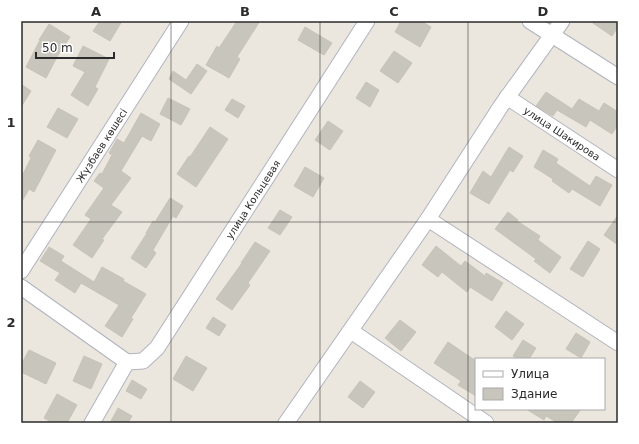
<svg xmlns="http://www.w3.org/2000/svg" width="639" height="444" viewBox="0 0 639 444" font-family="'DejaVu Sans',sans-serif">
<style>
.building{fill:#c8c5bc;stroke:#c8c3b7}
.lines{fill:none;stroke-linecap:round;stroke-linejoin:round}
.minor-casing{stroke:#b1b3be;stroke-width:17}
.minor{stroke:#fff;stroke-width:15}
.grid{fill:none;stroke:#2b2b2b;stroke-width:1;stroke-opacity:0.55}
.labels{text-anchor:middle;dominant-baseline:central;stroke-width:3.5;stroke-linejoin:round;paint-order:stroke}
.street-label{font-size:10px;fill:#2b2b2b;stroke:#fff}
.neatline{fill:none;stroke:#2b2b2b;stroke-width:1.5}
.grid-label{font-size:13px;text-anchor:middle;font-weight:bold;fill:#2b2b2b}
</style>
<rect width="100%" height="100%" fill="#ece7de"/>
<!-- building -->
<path class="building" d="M100 21H122L110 41 93 31Z
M237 21H260L237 57 240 59 229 78 206 65 217 46 219 48Z
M401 21H421L431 27 420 47 395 32Z
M590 21H618V27L612 36Z
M49 24 70 37 58 55 46 78 26 67 40 40H39Z
M305 27 332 43 324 55 298 40Z
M83 46 109 59 95 87 98 89 88 106 71 95 85 72 73 66Z
M394 51 412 63 398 83 380 71Z
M197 64 207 71 191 94 169 79 173 71 186 80Z
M366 82 379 90 370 107 356 98Z
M21 84 31 91 21 107Z
M546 92 572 109 579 99 599 111 604 103 618 112V125L612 134 590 120 586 127 557 110 553 116 536 106Z
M168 98 190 109 181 125 160 114Z
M232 99 245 106 238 118 225 110Z
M58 108 78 119 67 138 47 127Z
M141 113 160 124 151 141 142 136 121 171 131 178 111 205 122 212 102 239 104 240 92 258 73 245 91 219 85 215 104 188 94 181 100 173 102 174 112 155 109 153 117 139 124 143Z
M328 121 343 131 330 150 315 140Z
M210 127 228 139 196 187 177 174 189 156 190 157Z
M38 140 56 150 34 192 29 189 21 203V178L31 158 29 156Z
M509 147 523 156 513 172 510 170 489 204 470 193 483 171 491 177Z
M543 150 558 159 556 163 590 186 596 176 612 185 600 206 572 189 569 193 552 181 553 179 534 167Z
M305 167 324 178 313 197 294 186Z
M170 198 183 206 176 218 173 216 153 250 156 253 146 268 131 258 147 233H146L153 221 155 222Z
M280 210 292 217 280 235 268 228Z
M508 212 518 220 517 221 540 236 538 240 561 257 550 273 534 261 536 259 495 229Z
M618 215V245L604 235Z
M588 241 600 249 583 277 570 269Z
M255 242 270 251 248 283 250 285 232 310 216 299 242 263H241Z
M436 246 461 266 465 261 485 276 486 273 503 283 492 301 470 287 467 292 442 272 438 277 422 265Z
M49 247 64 256 61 261 94 282 102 267 124 279 123 281 146 294 131 318 133 319 122 337 105 326 119 305 81 283 75 293 55 280 60 273 40 261Z
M506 311 524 324 512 340 495 327Z
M213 317 226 325 219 336 206 328Z
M400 320 416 332 401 351 385 338Z
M576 333 590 342 581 358 566 349Z
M523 340 536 348 529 359H518L513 356Z
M448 342 476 361V396L458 385 461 381 434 363Z
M29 350 56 363 46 384 21 372V365Z
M84 356 102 364 91 389 73 381Z
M186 356 207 368 193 391 173 379Z
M132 380 147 389 141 399 126 391Z
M360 381 375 392 363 408 348 397Z
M57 394 77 405 67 423H53L44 418Z
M118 408 132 416 128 423H110Z
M526 409H581L571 423H558L546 416 544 420Z"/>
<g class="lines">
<!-- minor casing -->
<g class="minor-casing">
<g id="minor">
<path d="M530 21 618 77"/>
<path id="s1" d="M507 97 618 170"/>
<path d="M428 219 618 343"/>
<path id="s2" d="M21 271 181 21"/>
<path d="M21 287 127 362 92 423"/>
<path d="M351 331 486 423"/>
<path id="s3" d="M127 362 143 361 157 348 276 163 367 21"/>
<path d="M286 423 428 219 501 106 562 21"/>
</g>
</g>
<!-- minor -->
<use href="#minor" class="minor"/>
</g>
<!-- grid -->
<path class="grid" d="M171 21V423M320 21V423M468 21V423M21 222H618"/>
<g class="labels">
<!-- street labels -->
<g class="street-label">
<text stroke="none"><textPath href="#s1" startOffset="66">улица Шакирова</textPath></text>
<text stroke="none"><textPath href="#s2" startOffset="149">Жүзбаев көшесі</textPath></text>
<text stroke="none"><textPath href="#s3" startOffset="212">улица Кольцевая</textPath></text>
</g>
</g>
<!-- border -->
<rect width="639" height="444" fill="none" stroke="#ffffff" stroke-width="44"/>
<!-- legend -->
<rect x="475" y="358" width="130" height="52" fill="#ffffff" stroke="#aaaaaa"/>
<rect x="483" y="371" width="20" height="6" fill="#ffffff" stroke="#aaaaaa"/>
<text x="511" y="378" font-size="12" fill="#2b2b2b">Улица</text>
<rect x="483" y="388" width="20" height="12" fill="#c8c5bc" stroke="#aaaaaa"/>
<text x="511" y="398" font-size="12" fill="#2b2b2b">Здание</text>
<!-- scale -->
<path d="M36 52v6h78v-6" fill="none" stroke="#2b2b2b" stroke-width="2"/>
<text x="42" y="52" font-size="12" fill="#2b2b2b" stroke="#ffffff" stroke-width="3" paint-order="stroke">50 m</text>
<rect x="22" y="22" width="595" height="400" class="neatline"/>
<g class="grid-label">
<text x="96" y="16">A</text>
<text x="245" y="16">B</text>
<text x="394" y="16">C</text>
<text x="543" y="16">D</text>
<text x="11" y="127">1</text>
<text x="11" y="327">2</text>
</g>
</svg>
